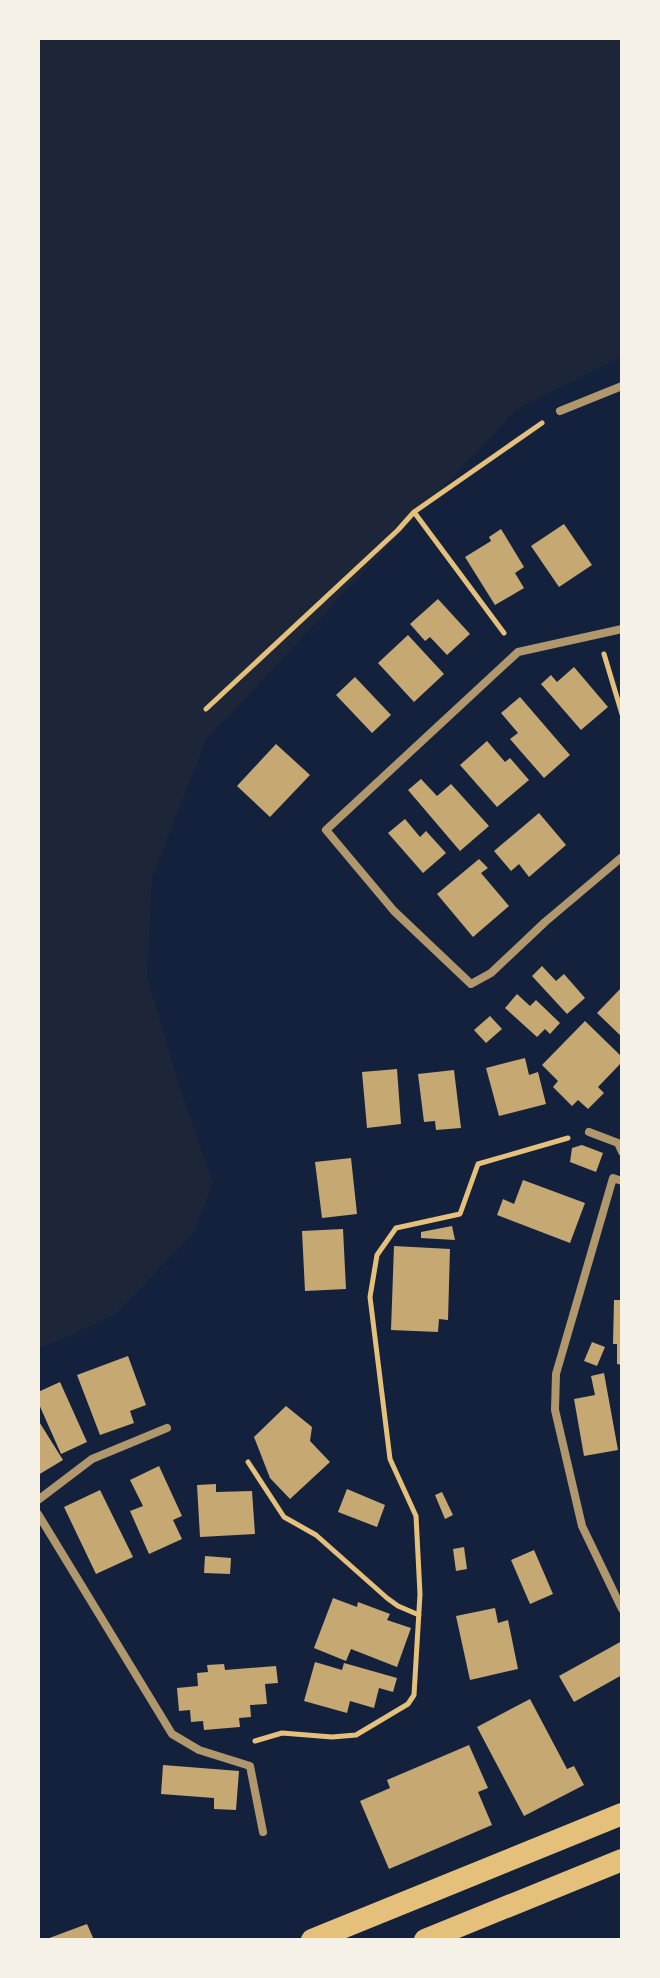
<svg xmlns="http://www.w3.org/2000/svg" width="660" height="1978" viewBox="0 0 660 1978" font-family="Roboto,sans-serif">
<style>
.green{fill:#1d2539}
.building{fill:#c6a872}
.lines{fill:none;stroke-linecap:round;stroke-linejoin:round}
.path{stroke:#e5c07b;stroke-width:5}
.minor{stroke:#b1986c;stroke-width:8}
.trunk{stroke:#e5c07b;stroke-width:22}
</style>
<rect width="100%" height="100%" fill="#14213d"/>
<!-- green -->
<path class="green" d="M38 38H622V358L616 359 516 410 206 740 152 877 147 976 181 1091 213 1182 194 1232 116 1314 38 1350Z"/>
<!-- building -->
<path class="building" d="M564 524 592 565 559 587 531 546Z
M501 529 524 567 515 573 524 588 495 605 465 557 491 541 489 537Z
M438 599 470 634 447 655 430 637 425 641 410 624Z
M408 635 444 674 414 702 378 663Z
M574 667 608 707 581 730 541 684 551 675 557 682Z
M355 677 391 715 372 733 336 695Z
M520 697 570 755 544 778 510 739 518 733 501 713Z
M487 741 505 762 510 758 529 780 497 807 460 765Z
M276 744 310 775 270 817 237 786Z
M421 779 437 796 451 784 489 826 460 851 408 790Z
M539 813 566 845 529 877 519 864 511 871 494 851Z
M405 819 420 837 426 831 446 853 423 873 388 833Z
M479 859 488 868 481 873 509 906 473 937 437 894Z
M542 966 556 981 564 974 585 998 567 1014 532 976Z
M622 987V1037L597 1013Z
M517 994 530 1006 536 1000 560 1023 550 1034 545 1029 537 1037 505 1008Z
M490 1016 502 1029 486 1043 474 1030Z
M585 1021 622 1057V1062L598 1087 604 1093 588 1109 578 1100 572 1106 553 1087 558 1081 542 1065Z
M525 1058 529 1075 538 1072 546 1104 499 1116 486 1068Z
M397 1069 401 1124 367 1128 362 1072Z
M454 1070 461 1128 436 1130 435 1121 424 1122 418 1074Z
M582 1145 603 1153 596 1172 570 1162 572 1148Z
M351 1158 357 1214 322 1218 315 1162Z
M523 1180 585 1203 570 1243 497 1215 503 1199 514 1204Z
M452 1226 455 1240 421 1238V1232Z
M343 1229 346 1289 305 1291 302 1231Z
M394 1246 450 1249 448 1320 439 1319 438 1332 391 1330Z
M614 1300H622V1365L617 1364V1344H613Z
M592 1342 605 1347 597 1366 584 1361Z
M128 1356 146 1405 130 1411 134 1423 100 1435 77 1375Z
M604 1373 618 1450 584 1456 574 1399 595 1395 591 1376Z
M60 1382 87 1442 61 1454 38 1402V1392Z
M286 1406 312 1427 310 1441 330 1462 290 1499 270 1478 254 1437Z
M38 1420 63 1460 38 1475Z
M159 1466 182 1516 173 1520 182 1539 149 1554 130 1511 143 1506 130 1480Z
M216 1484V1492L252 1491 255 1534 200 1537 197 1485Z
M347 1489 385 1505 377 1527 338 1512Z
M100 1490 133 1557 96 1574 64 1507Z
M442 1492 453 1515 445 1519 435 1495Z
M464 1547 467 1569 456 1571 453 1549Z
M534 1550 553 1594 530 1604 511 1560Z
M205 1556 231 1558 230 1574 204 1573Z
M333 1598 357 1607 358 1602 390 1614 387 1620 411 1628 397 1667 351 1649 346 1661 314 1648Z
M495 1608 498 1623 508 1620 518 1669 470 1680 456 1616Z
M622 1641V1675L574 1702 559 1676Z
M315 1662 342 1670 344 1663 397 1678 393 1692 379 1688 374 1708 350 1701 347 1713 304 1701Z
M224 1664 225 1670 276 1666 278 1683 265 1684 267 1704 250 1705 251 1717 239 1718 240 1727 204 1730 203 1721 191 1722 190 1710 179 1711 177 1688 198 1686 197 1673 208 1672 207 1665Z
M530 1699 567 1769 574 1766 584 1785 524 1816 477 1727Z
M469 1745 488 1788 478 1792 492 1825 389 1869 360 1801 390 1788 387 1780Z
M163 1765 239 1771 236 1810 214 1809V1798L161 1794Z
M87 1924 94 1940H44Z"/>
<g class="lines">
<!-- path -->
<path class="path" d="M414 512 504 633
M604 654 622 714
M206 709 398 530 414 512 542 423
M248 1462 284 1517 316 1535 387 1598 398 1606 419 1615
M255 1741 282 1733 332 1737 356 1735 408 1704 414 1695 420 1594 416 1516 390 1459 370 1297 377 1255 396 1228 460 1214 478 1164 568 1138"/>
<!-- minor -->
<path class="minor" d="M560 411 622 386
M622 629 518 652 326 830 394 911 471 984 491 973 545 922 622 857
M589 1132 618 1143 622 1152
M622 1181 613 1178 556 1374 555 1410 582 1526 622 1609
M38 1500 92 1459 167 1428
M38 1514 172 1734 199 1750 250 1766 263 1832"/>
<!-- trunk -->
<path class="trunk" d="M312 1940 622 1814
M425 1940 622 1860"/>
</g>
<!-- border -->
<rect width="660" height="1978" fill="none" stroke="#f6f1e7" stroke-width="80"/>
</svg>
